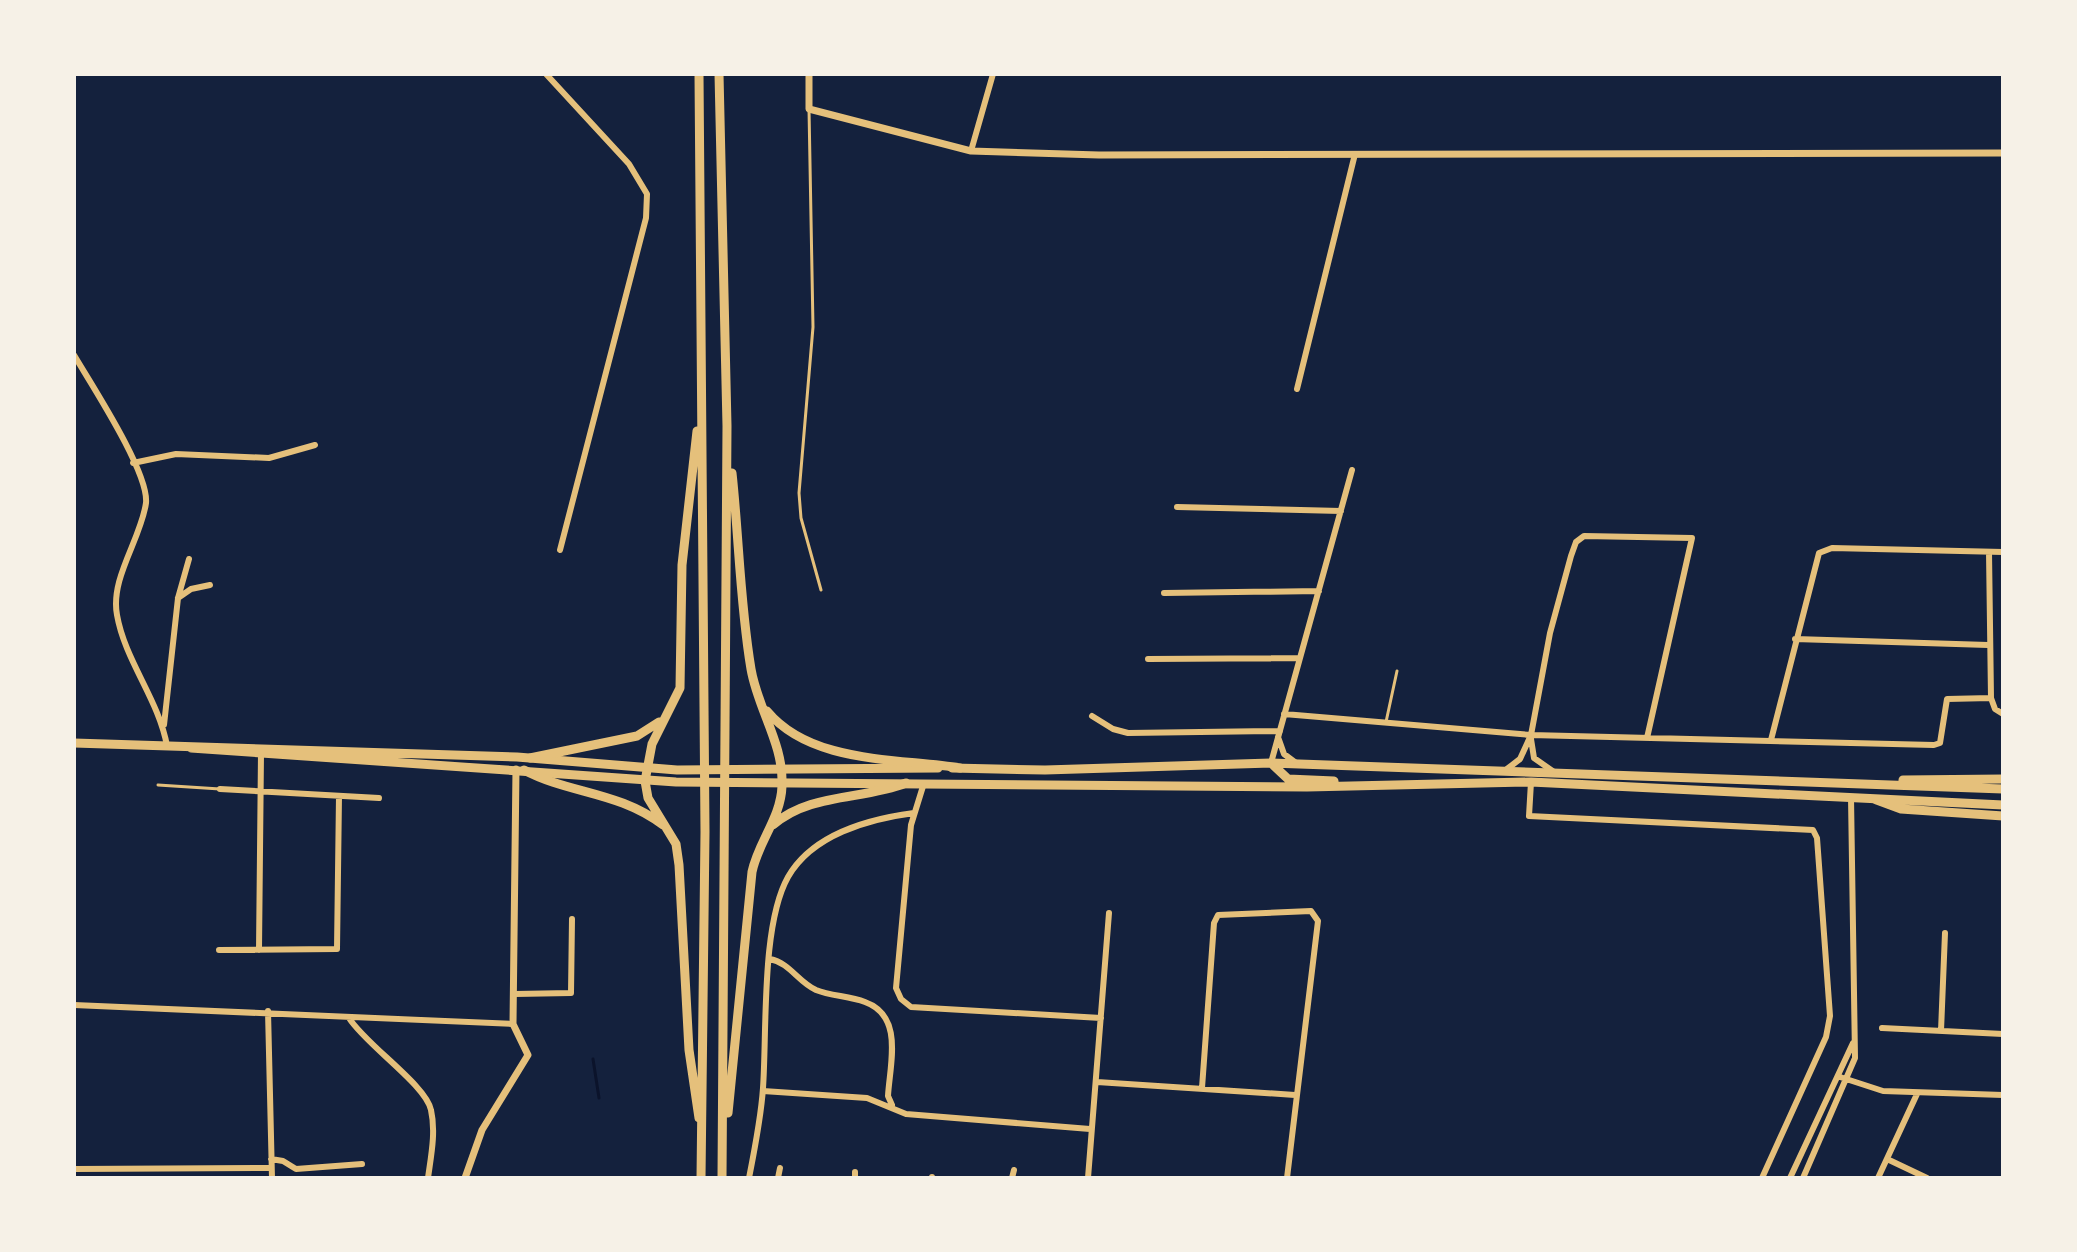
<svg xmlns="http://www.w3.org/2000/svg" width="2077" height="1252" viewBox="0 0 2077 1252" font-family="Signika,sans-serif">
<style>
.lines{fill:none;stroke-linecap:round;stroke-linejoin:round}
.stream{stroke:#0b132b;stroke-width:3}
.service{stroke:#e5c07b;stroke-width:3}
.minor{stroke:#e5c07b;stroke-width:6}
.tertiary{stroke:#e5c07b;stroke-width:7}
.primary{stroke:#e5c07b;stroke-width:9}
.trunk{stroke:#e5c07b;stroke-width:9}
</style>
<rect width="100%" height="100%" fill="#14213d"/>
<g class="lines">
<!-- stream -->
<path class="stream" d="M593 1059 599 1098"/>
<!-- service -->
<path class="service" d="M809 109 813 327 799 493 801 518 821 590
M1386 722 1397 671
M158 785 220 789"/>
<!-- minor -->
<path class="minor" d="M546 74 629 164 647 194 646 218 560 550
M971 151 993 74
M74 355C91 384 149 472 146 503 141 539 110 578 117 615 125 661 159 700 167 746
M1297 389 1355 154
M133 463 176 454 269 458 315 445
M1177 507 1341 511
M1989 552 1991 698 1995 709 2003 714
M1164 593 1319 591
M178 598 191 589 210 585
M1795 639 1988 645
M1148 659 1300 658
M1284 714 1531 735 1934 745 1940 743 1947 699 1991 698
M1092 716 1113 729 1128 733 1280 731
M164 725 178 598 189 559
M1278 737 1284 754 1296 763
M1531 739 1534 758 1554 772
M1771 740 1819 553 1832 548 2003 552
M1271 763 1352 470
M1507 769 1520 759 1531 735 1550 633 1571 556 1576 542 1584 536 1692 538 1647 738
M1531 782 1529 816 1813 830 1817 838 1830 1016 1826 1037 1762 1178
M924 783 911 825 896 988 901 999 911 1007 1101 1018
M220 789 379 798
M219 950 337 949 339 796
M259 950 261 753
M770 959C790 963 798 982 816 990 831 996 849 996 865 1002 904 1016 890 1063 888 1096L892 1105
M515 994 571 993 572 919
M74 1005 513 1024
M268 1011 272 1178
M349 1018C366 1045 426 1085 431 1110 436 1132 431 1156 428 1178
M1882 1028 2003 1034
M1941 1031 1945 933
M1840 1077 1883 1091 2003 1095
M1097 1082 1295 1095
M1202 1088 1214 923 1218 915 1311 911 1318 921 1287 1178
M763 1091 867 1098 906 1114 1090 1129
M271 1159 283 1161 296 1169 362 1164
M1887 1159 1927 1178
M74 1169 271 1168
M749 1178C755 1148 761 1118 763 1088 767 1032 761 925 788 877 812 835 868 819 914 813
M778 1178 780 1168
M855 1178V1172
M932 1178V1177
M1012 1178 1014 1170
M1088 1178 1109 913
M1790 1178 1853 1043
M1803 1178 1855 1058 1851 797
M1878 1178 1917 1094"/>
<!-- tertiary -->
<path class="tertiary" d="M809 74V109L971 151 1099 155 2003 153
M465 1178 482 1130 528 1055 513 1024 516 769"/>
<!-- primary -->
<path class="primary" d="M74 743 517 757 677 770 938 768
M191 748 676 782 1307 787 1531 782 2003 805
M1271 763 1288 779 1334 781
M952 768 1045 770 1271 763 2003 789
M1903 780 2003 779
M1874 799 1901 809 2003 816"/>
<!-- trunk -->
<path class="trunk" d="M699 74 705 832 701 1178
M719 74 727 426 722 1178
M697 431 682 565 680 688 652 744 645 781 648 798 676 844 679 865 689 1050 699 1118
M767 711C811 764 897 758 960 768
M530 758 637 736 659 722
M524 770C569 794 618 791 663 825
M773 825C809 793 863 800 906 783
M728 1113 752 872C758 842 781 818 782 786 784 744 758 710 751 669 740 604 739 538 732 473"/>
</g>
<!-- border -->
<rect width="2077" height="1252" fill="none" stroke="#f6f1e7" stroke-width="152"/>
</svg>
